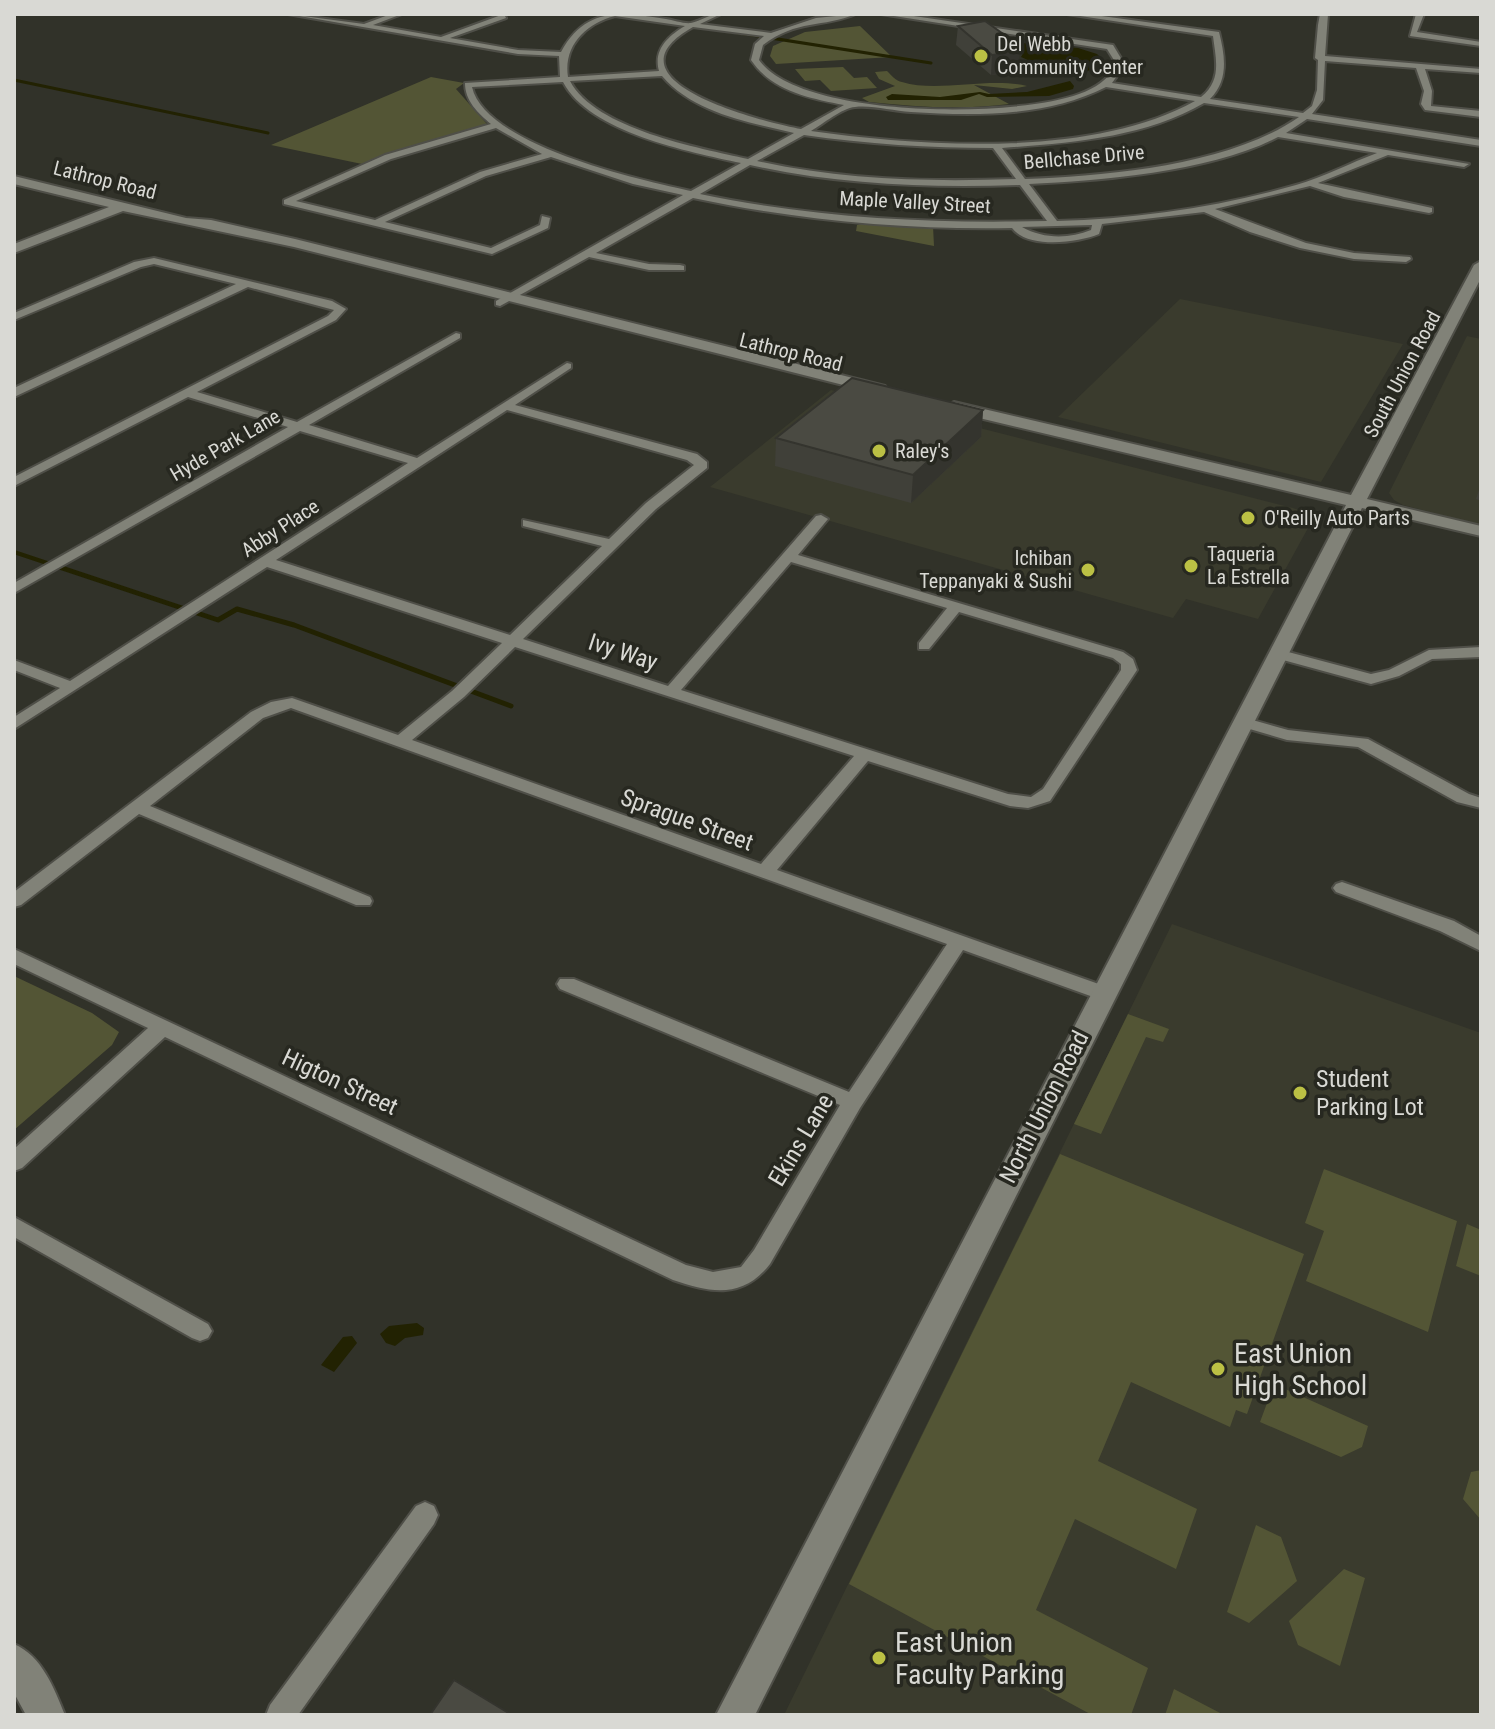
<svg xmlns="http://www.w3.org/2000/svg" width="1495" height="1729" viewBox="0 0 1495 1729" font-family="'Roboto Condensed',sans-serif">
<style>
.built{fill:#3a3b2d}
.green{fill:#535535}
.water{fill:#222202}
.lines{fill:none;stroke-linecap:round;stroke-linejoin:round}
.stream-far2{stroke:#222202;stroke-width:3}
.stream-far1{stroke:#222202;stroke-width:4}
.stream{stroke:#222202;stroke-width:5}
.street-casing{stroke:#4f4f48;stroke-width:4}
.secondary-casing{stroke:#4f4f48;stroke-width:4}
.street{fill:#818278;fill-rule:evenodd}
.secondary{fill:#818278;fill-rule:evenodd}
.wall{fill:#404039}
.shaded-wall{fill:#34342e}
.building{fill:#4a4a42;stroke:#34342e;stroke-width:2}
.poi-dot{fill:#bbc044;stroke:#272820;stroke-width:3}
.labels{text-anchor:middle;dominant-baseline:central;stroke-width:7;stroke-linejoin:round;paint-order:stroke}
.far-poi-label{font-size:20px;fill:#d9d9d4;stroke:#272820;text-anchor:start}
.far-street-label{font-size:20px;fill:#d9d9d4;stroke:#272820}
.street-label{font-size:24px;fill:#d9d9d4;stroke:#272820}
.poi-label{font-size:24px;fill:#d9d9d4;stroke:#272820;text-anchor:start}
.near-poi-label{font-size:28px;fill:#d9d9d4;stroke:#272820;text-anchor:start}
</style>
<rect width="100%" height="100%" fill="#313229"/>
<!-- built -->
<path class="built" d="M1180 299 1403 344 1321 482 1058 417Z
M1467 336 1481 339V525L1403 505 1394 500 1389 493Z
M831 390 1293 508 1307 513 1313 519 1258 619 1186 599 1173 618 710 487Z
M1172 924 1481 1033V1715H784Z"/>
<!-- green -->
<path class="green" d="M860 26 892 57 776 64 770 56 773 46 805 32Z
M843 67 854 78 867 77 877 88 831 91 820 80 805 81 795 69Z
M887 71C891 75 896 81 902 82 937 93 988 77 1027 86L1012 89 974 85 1009 104C963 110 916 107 869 102L862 98 895 86 879 79 875 72Z
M431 77 464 83 456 89 487 124 402 149 362 164 271 145Z
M867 222 933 226 934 246 856 231 857 225Z
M14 976 92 1013 119 1032 112 1045 14 1130Z
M1128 1014 1169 1029 1163 1042 1146 1037 1101 1134 1074 1124Z
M1060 1154 1304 1254 1247 1414 1236 1410 1230 1427 1131 1382 1098 1461 1197 1509 1176 1569 1075 1519 1036 1610 1148 1668 1131 1715H1092L849 1584Z
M1324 1169 1457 1221 1428 1332 1306 1281 1324 1231 1305 1223Z
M1467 1224 1481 1230V1276L1456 1266Z
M1274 1384 1368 1426 1362 1447 1341 1457 1260 1422Z
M1481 1470V1520L1463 1499 1471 1472Z
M1256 1525 1281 1537 1297 1581 1249 1623 1227 1612Z
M1344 1569 1365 1578 1340 1666 1298 1645 1289 1621Z
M1174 1689 1224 1715H1165Z"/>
<!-- water -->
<path class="water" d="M1009 42 1078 48 1097 54 1103 60C1091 77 1055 79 1038 70L1037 64 1021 57 1024 52 1014 49Z
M1070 81 1074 86 1073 89 1049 96 987 97 979 94 961 100H888L886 97 892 94 940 97 980 92 989 94 1027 92Z
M417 1323 424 1328 423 1335 405 1338 395 1346 386 1343 380 1334 389 1326Z
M352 1336 357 1343 334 1372 321 1365 343 1337Z"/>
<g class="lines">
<!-- stream-far2 -->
<path class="stream-far2" d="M726 31 931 63
M14 80 268 133"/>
<!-- stream-far1 -->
<path class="stream-far1" d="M14 552 62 568"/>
<!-- stream -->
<path class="stream" d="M56 566 218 620 237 609 294 625 511 706"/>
<!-- street casing -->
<g class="street-casing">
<path id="street" d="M288 14 364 24 391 14H402L373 25 441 37 504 14 506 18 450 38 518 50 561 52C586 6 622 12 666 19 673 20 684 24 691 23 701 21 709 14 721 14L700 24 771 33 816 18 856 14C823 28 797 19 763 45L759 60C801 119 1015 118 1079 94 1096 88 1107 80 1117 65L1107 49 881 14H900L1113 45 1125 65 1112 83 1201 97C1222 80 1216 60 1213 36L1067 14H1087L1219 32C1225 56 1229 80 1210 99L1303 113 1312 106 1317 90 1318 60 1315 58 1318 25 1320 14H1328L1325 56 1481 69V73L1425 69 1432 91 1431 106 1481 111V117L1425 110 1421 104 1424 91 1416 68 1325 61 1323 100 1312 114 1481 140V146L1307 119 1286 133 1469 164 1464 167 1388 155 1318 183 1432 208V212L1429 213 1344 197 1310 186 1215 209 1306 243 1354 253 1410 257 1411 259 1406 262 1354 259 1300 248 1250 232 1204 212 1102 224 1099 234C1077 243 1028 249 1012 228 906 230 797 220 693 198L596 253 649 264 680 265 684 266V270H649L589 257 500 306 496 305V301L683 195 633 184 551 157 486 176 385 222 491 248 540 225 542 216 550 218 548 228 492 254 284 204V200L385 155 491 124C478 113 465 101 465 83L560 77 559 56 518 54ZM615 16 685 26C668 36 653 50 659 71L568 77C563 46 586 23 615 16ZM693 27 764 36 755 44 751 60C772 91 809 98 844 105L801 129C764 122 597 81 693 27ZM662 76C694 113 748 122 794 133L748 159C699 148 595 129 570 81ZM563 82C589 132 689 152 741 163L691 191C639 180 485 145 472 87ZM1106 87 1195 101C1092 158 925 147 811 131 823 124 842 108 855 107 872 105 893 111 911 112 975 116 1047 117 1106 87ZM1204 103 1299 117C1230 165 1109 176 1025 179L1002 148C1069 143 1144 138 1204 103ZM496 128 542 154 480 172 375 220 296 201 391 159ZM804 135C867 144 929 148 993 148L1016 179C930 182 841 180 757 161ZM1278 137 1377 153C1350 163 1324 177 1296 185 1219 207 1136 219 1057 221L1029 184C1102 181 1214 171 1278 137ZM750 165C838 185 930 188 1020 185L1047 221C931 224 814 218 700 194ZM1092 225 1091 230C1069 239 1043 239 1022 227Z
M1416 14H1424L1417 32 1481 42V46L1410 36Z
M154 258 332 301 346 309 336 320 197 392 297 422 456 333 460 334V338L309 425 417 458 567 363 571 364V368L515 405 697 454 707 462V468L656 509 523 639 668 686 816 516 821 515 828 519 798 555 1123 652 1133 659 1137 670 1050 801 1028 808 1010 806 868 761 777 870 1110 988 1113 993 1110 998H1096L963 950 860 1108 770 1264C743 1299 711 1293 673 1280L165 1037 22 1168 14 1171V1149L148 1028 14 964V949L686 1265 713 1272 741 1267 754 1250 840 1105 560 989 557 984 560 979H574L849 1092 947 944 291 708 263 718 150 806 370 897 372 901 370 905H356L139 814 21 905 14 907V892L251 712 271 702 292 698 398 735 452 691 502 643 267 567 14 729V717L60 688 14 670V660L70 681 408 463 300 431 14 593V583L288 427 188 397 14 486V477L328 316 334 310 248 287 14 397V388L236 284 154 264 141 267 14 320V313L134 262ZM507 410 687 460 694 465 646 503 609 539 523 520V526L602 546 510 635 276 560ZM791 562 947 608 919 643V649H929L959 612 1113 658 1121 664V670L1043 789 1031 797 1008 794 681 690ZM515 647 854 756 761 864 412 740 464 697Z
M1481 647V657L1432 659 1399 676 1371 684 1272 657 1269 654 1277 649 1371 674 1389 670 1429 650Z
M1242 717 1288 730 1368 739 1469 794 1481 798V808L1457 802 1358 747 1287 740 1236 725 1234 722 1236 719Z
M1342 882 1454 921 1481 936V951L1440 931 1336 892 1333 888 1336 884Z
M14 1217 208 1324 212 1331 208 1338 200 1341 192 1338 14 1237Z
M425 1502 434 1506 438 1515 434 1524 298 1715H266L270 1705 416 1506Z"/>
</g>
<!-- secondary casing -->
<g class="secondary-casing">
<path id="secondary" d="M14 176 186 218 211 220 295 239 885 386 887 389 879 394 294 247 123 211 14 253V244L109 207 14 184Z
M1481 261V278L1367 499 1481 526V536L1362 508 755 1715H716L1346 505 954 412 946 407 954 402 1351 495 1474 265Z
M14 1644C42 1656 54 1688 65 1715H26L14 1693Z"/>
</g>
<!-- street -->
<use href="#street" class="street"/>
<!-- secondary -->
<use href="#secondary" class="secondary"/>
</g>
<!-- wall -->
<path class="wall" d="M958 26 1019 51 1018 71 991 75 956 45Z
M983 410 981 437 911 503 775 466 776 438Z
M1481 484V501L1476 499Z"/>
<!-- shaded-wall -->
<path class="shaded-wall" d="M1012 46H1020L1018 71 991 75 992 55Z
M983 410 981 437 911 503 913 475Z"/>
<!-- building -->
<path class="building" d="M985 21 1020 46H1012L1020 52 992 55 958 26Z
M852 378 983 410 913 475 776 438Z
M454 1680 512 1715H430Z"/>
<!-- markers -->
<g class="poi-dot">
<circle cx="981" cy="56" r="8"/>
<circle cx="879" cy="451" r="8"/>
<circle cx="1248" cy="518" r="8"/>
<circle cx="1191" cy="566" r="8"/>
<circle cx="1088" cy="570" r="8"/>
<circle cx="1300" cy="1093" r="8"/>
<circle cx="1218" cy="1369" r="8"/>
<circle cx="879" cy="1658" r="8"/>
</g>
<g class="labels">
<!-- far-poi labels -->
<g class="far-poi-label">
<text x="997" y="44">Del Webb<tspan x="997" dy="23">Community Center</tspan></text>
<text x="895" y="451">Raley's</text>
<text x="1264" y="518">O'Reilly Auto Parts</text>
<text x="1207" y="554">Taqueria<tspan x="1207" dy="23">La Estrella</tspan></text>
<text x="1072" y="558" text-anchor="end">Ichiban<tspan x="1072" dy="23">Teppanyaki &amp; Sushi</tspan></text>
</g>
<!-- far-street labels -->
<g class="far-street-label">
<text transform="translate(1084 157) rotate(-5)">Bellchase Drive</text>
<text transform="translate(105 180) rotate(14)">Lathrop Road</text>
<text transform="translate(915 202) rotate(3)">Maple Valley Street</text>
<text transform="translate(791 352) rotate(14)">Lathrop Road</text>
<text transform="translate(1402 374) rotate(-62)">South Union Road</text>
<text transform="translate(225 445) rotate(-30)">Hyde Park Lane</text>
<text transform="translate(280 528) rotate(-33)">Abby Place</text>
</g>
<!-- street labels -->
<g class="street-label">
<text transform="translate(623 652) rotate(18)">Ivy Way</text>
<text transform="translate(687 820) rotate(20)">Sprague Street</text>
<text transform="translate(340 1082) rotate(25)">Higton Street</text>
<text transform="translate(1044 1107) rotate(-63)">North Union Road</text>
<text transform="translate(801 1140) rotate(-59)">Ekins Lane</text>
</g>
<!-- poi labels -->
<g class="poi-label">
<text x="1316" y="1079">Student<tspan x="1316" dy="28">Parking Lot</tspan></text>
</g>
<!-- near-poi labels -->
<g class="near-poi-label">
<text x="1234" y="1353">East Union<tspan x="1234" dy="32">High School</tspan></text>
<text x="895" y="1642">East Union<tspan x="895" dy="32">Faculty Parking</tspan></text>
</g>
</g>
<!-- border -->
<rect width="1495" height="1729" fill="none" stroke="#d9d9d4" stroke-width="32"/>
</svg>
